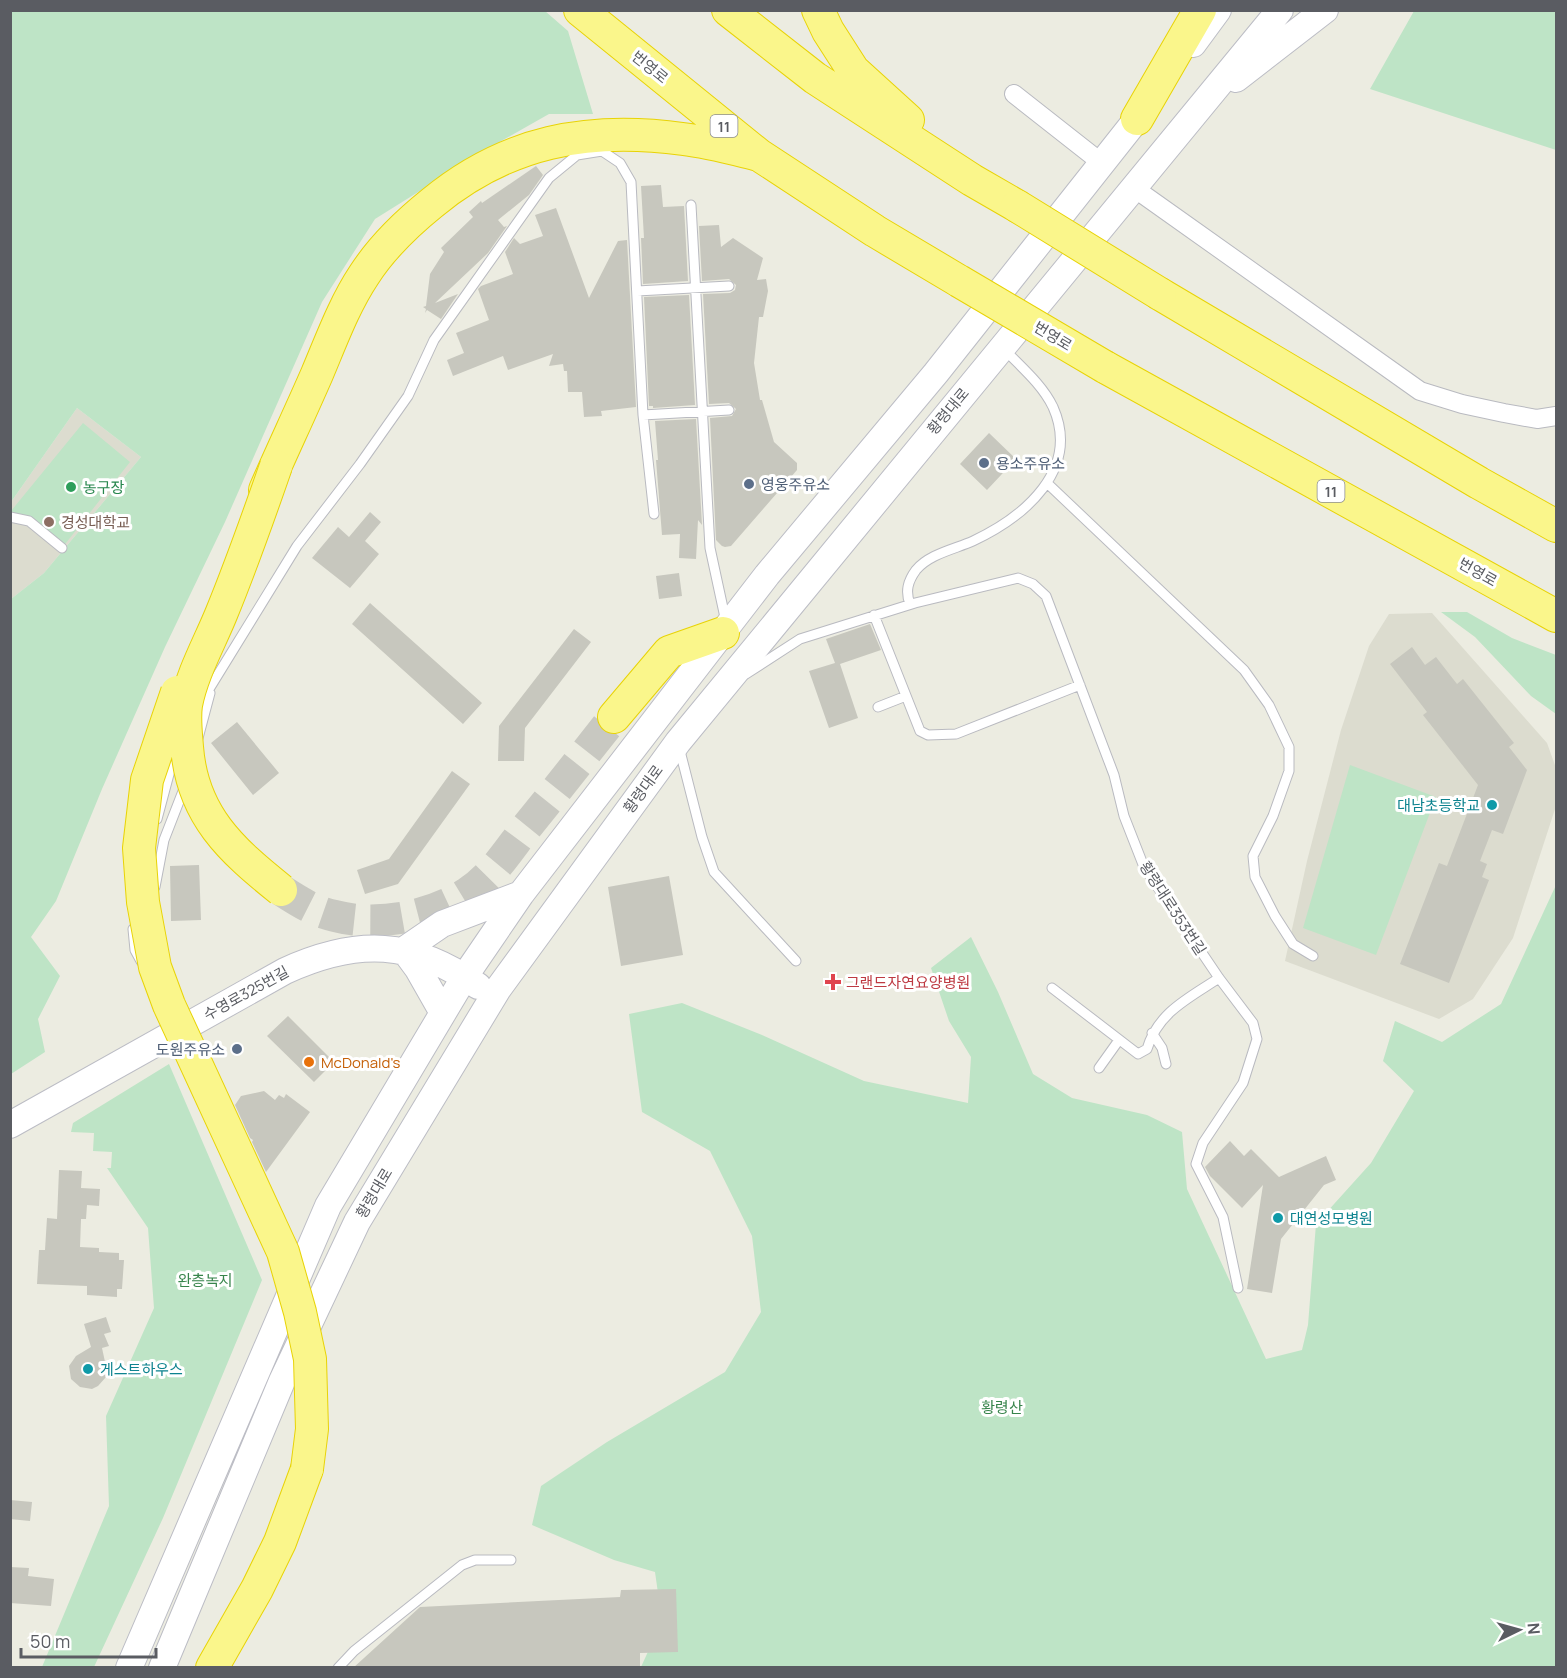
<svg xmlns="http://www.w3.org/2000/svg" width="1567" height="1678" viewBox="0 0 1567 1678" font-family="Manrope,'Noto Sans KR',sans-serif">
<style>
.education{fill:#dcdccf}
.green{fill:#bee4c6}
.building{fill:#c7c7be}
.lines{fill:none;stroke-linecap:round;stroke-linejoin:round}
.highway-tunnel{stroke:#c8c8c1;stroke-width:32;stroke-dasharray:32 16;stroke-linecap:butt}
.lane-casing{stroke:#b9bac0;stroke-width:11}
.street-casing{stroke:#b9bac0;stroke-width:20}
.secondary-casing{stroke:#bcbdc5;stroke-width:28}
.highway-casing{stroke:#e8d306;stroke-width:34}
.lane{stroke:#fff;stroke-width:9}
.street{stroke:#fff;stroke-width:18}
.secondary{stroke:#fff;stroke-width:26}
.highway{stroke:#faf68b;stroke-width:32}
.highway-bridge-casing{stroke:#e8d306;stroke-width:34;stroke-linecap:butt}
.highway-bridge{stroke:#faf68b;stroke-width:32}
.service-dot{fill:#5c6f8a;stroke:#fff;stroke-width:2}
.leisure-dot{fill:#2e9e5b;stroke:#fff;stroke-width:2}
.education-dot{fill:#8d6e63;stroke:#fff;stroke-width:2}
.culture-dot{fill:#0f9aa8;stroke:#fff;stroke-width:2}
.health-dot{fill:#e0444e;stroke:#fff;stroke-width:2}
.food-dot{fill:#e8710a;stroke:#fff;stroke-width:2}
.labels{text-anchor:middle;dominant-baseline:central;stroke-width:6;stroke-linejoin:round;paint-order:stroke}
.shield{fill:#fff;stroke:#8c8d91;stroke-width:1.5}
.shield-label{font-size:14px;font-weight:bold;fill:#5a5c62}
.street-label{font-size:15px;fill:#5a5c62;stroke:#fff}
.service-label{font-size:15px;fill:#4e5e75;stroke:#fff;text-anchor:start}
.leisure-label{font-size:15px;fill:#27864d;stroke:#fff;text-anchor:start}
.education-label{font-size:15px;fill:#785e54;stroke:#fff;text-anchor:start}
.culture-label{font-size:15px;fill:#0d838f;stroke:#fff;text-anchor:start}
.health-label{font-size:15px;fill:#be3a42;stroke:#fff;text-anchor:start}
.food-label{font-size:15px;fill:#c56008;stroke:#fff;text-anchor:start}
.park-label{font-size:15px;fill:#37844b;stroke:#fff}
</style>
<rect width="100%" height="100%" fill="#ecece1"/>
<!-- education -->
<path class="education" d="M77 408 141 457 44 573 11 599V502Z
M1432 613 1547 743 1556 768V806L1513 938 1473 999 1439 1019 1285 961 1307 861 1341 730 1369 646 1389 614Z"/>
<!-- green -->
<path class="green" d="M11 11H545L568 31 593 114H549L487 149 375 219 322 302 225 522 165 647 102 789 56 901 31 937 60 976 38 1019 45 1052 11 1074V599L44 573 141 457 77 408 11 502Z
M1414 11H1556V150L1370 89Z
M83 423 130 462 62 548 29 521 11 517V511Z
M1441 612H1467L1512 638 1556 655V714L1531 696 1475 637Z
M1350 765 1436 797 1376 955 1303 928Z
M1556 885V1667H641L662 1621 655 1572 614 1560 532 1525 541 1486 607 1442 725 1372 761 1312 752 1236 710 1151 642 1112 629 1014 682 1003 762 1035 864 1081 968 1103 971 1057 949 1021 931 968 971 937 998 992 1033 1074 1072 1098 1147 1115 1182 1132 1187 1189 1266 1359 1302 1350 1308 1325 1316 1224 1371 1163 1414 1091 1383 1061 1395 1021 1442 1042 1501 1004Z
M169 1064 262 1280 163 1518 94 1667H42L109 1506 106 1416 154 1308 148 1228 107 1168H111L112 1152 93 1151 94 1133 71 1132 73 1123Z"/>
<!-- building -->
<path class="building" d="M536 166 543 175 529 195 498 220 504 227 507 226 488 253 435 303 458 294 441 319 427 310 425 313 426 309 423 307 426 306 430 274 444 252 441 248 473 217 469 212 481 201 482 203Z
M661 185 663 207 684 206 688 281 643 284 641 238H644L641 186Z
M556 208 589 298 618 241 627 240 636 407 601 411 602 416 584 417 582 392H568L567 371H564L563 364 549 366 553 354 508 370 503 356 453 376 447 360 464 353 456 333 489 320 478 289 481 286 513 274 505 252 514 238 520 244 543 236 535 215Z
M719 225 721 247 733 238 763 258 757 280 766 279 768 291 763 317H759L754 363 760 400H762L774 442 797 463V470L731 546 725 547 722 546 716 540 710 418 732 416 736 409 729 403 709 404 703 294 730 293 735 290 736 285 729 279 702 281 699 226Z
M689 295 695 405 653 408V406H649L644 297Z
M696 419 702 525 698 520 696 559 679 558 680 534 662 535 656 460H658L655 421Z
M989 433 1016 459 987 490 960 464Z
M370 512 381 522 365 541 379 554 350 588 312 558 338 527 349 537Z
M679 573 682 596 659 599 656 576Z
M370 603 482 703 463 724 352 624Z
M870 624 881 650 840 664 858 718 829 728 809 671 835 663 826 639Z
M574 629 591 642 525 728 524 761H498L499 726Z
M1412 647 1425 665 1436 657 1457 684 1463 679 1514 743 1509 747 1527 770 1503 834 1492 830 1480 861 1487 864 1482 877 1489 880 1449 983 1400 964 1439 863 1447 866 1478 785 1423 715 1427 712 1390 664Z
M237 722 279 773 253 795 211 743Z
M452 771 470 784 398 884 365 894 357 870 389 859Z
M199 865 201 920 171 921 170 866Z
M669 876 683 955 621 966 608 887Z
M288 1016 334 1062 314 1082 267 1036Z
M264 1091 275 1100 279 1095 284 1098 286 1094 310 1112 266 1172 252 1142 253 1140 250 1138 235 1105 241 1096Z
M1230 1141 1244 1156 1251 1149 1279 1177 1326 1156 1336 1180 1324 1185 1281 1239 1272 1293 1247 1289 1263 1185 1242 1208 1210 1176 1205 1167Z
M59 1170 82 1171 81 1188 100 1189 99 1206 87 1205 86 1219H81L80 1247 99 1248V1252L119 1253V1260H124L122 1289H117V1297L87 1295V1286L37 1284 39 1250H45L47 1218 57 1219Z
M106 1317 111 1332 104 1334 109 1346 102 1348 107 1371 106 1377 98 1386 92 1389 80 1387 71 1379 69 1366 76 1356 91 1347 84 1324Z
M10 1500 32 1502 30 1521 10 1519Z
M10 1567 29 1568 28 1576 54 1579 51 1606 10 1603Z
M676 1589 678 1652 640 1653V1668H353L420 1607 620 1597 621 1590Z"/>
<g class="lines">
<!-- highway-tunnel -->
<path class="highway-tunnel" d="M281 890C298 901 315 912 335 916 376 927 431 917 467 893 491 878 508 851 525 829 555 792 584 755 614 717"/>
<!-- lane casing -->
<g class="lane-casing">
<path id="lane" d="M691 205 710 548 726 622
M637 291 729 286
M643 415 729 410
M1047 483 1244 670 1269 705 1289 747V771L1273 816 1253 856 1255 877 1275 916 1293 944 1313 956
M10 517 29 521 62 548
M910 604C905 591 908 581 916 570 929 554 955 549 973 541 1024 517 1081 470 1053 407 1042 384 1020 366 1003 348
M874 615 920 731 928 735 956 734 1080 685
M746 674 800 639 915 603 1018 578 1033 584 1046 596 1114 775 1124 816 1144 867 1219 978 1253 1023 1257 1039 1243 1083 1203 1143 1196 1164 1223 1217 1238 1288
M198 707 297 546 360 464 408 396 434 340 549 178 577 155 602 151 620 163 631 182 643 415 654 514
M878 707 906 696
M198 738 210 693
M679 747 702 837 714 872 796 961
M157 819 176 748
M155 887 164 840 185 786
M133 929 135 950 141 961
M1052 988 1138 1054 1147 1049C1158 1012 1189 998 1219 978
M1152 1033 1162 1048 1166 1064
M1099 1068 1119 1040
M338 1668 354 1651 462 1565 475 1560H511"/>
</g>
<!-- street casing -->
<g class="street-casing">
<path id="street" d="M1014 94 1103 164
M1134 188 1420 391 1462 404 1504 413 1537 419 1556 416"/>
</g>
<!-- secondary casing -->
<g class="secondary-casing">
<path id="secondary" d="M1193 44 1218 10
M1236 79 1325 10
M443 1013 418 969 404 950 442 924 521 894
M10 1125 285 971C357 938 413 940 478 986
M129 1668 328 1206 465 976 521 894 767 575 936 373 1148 105
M162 1668 282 1381 357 1222 498 989 678 742 1280 10"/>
</g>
<!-- highway casing -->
<g class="highway-casing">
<path id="highway" d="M580 10 759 155 875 231 959 281
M728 10 815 78 972 180 1017 206
M818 10 828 31 853 70 908 120
M1137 119 1200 10
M1160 294 1479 483 1556 526
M1105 367 1556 616
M265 490C282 451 300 413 317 374 331 341 344 305 364 275 382 247 406 224 432 203 507 141 588 126 683 139 709 142 734 149 759 155
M614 717 669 652 723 633
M212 1668 257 1589 280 1542 307 1469"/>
</g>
<!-- lane -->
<use href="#lane" class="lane"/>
<!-- street -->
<use href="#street" class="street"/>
<!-- secondary -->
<use href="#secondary" class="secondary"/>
<!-- highway -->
<use href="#highway" class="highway"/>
<!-- highway-bridge casing -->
<g class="highway-bridge-casing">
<path id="highway-bridge" d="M1017 206 1160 294
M959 281 1105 367
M276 466C259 515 242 563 222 612 210 642 192 673 186 705 184 719 186 733 187 747 192 815 231 850 281 890
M177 692 147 780 139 848 143 902 155 967 169 1005 283 1252 300 1312 310 1359 312 1429 307 1469"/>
</g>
<!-- highway-bridge -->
<use href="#highway-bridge" class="highway-bridge"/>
</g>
<!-- markers -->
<g class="service-dot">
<circle cx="984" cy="463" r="6"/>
<circle cx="749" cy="484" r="6"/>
<circle cx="237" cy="1049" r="6"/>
</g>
<circle class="leisure-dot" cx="71" cy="487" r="6"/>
<circle class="education-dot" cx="49" cy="522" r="6"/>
<g class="culture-dot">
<circle cx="1492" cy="805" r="6"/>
<circle cx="1278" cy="1218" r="6"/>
<circle cx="88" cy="1369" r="6"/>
</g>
<path class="health-dot" d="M830 973h6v6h6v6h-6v6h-6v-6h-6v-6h6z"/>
<circle class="food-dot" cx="309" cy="1062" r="6"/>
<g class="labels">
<!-- shield labels -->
<g class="shield">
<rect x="710.5" y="115" width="27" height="22" rx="4.5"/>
<rect x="1317.5" y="480" width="27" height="22" rx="4.5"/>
</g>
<g class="shield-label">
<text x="724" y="126">11</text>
<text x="1331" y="491">11</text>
</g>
<!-- street labels -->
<g class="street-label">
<text transform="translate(650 67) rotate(39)">번영로</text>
<text transform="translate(1053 336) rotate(31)">번영로</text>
<text transform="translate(948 411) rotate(-50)">황령대로</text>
<text transform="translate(1478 572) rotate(29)">번영로</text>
<text transform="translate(643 789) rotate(-54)">황령대로</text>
<text transform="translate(1173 908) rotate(57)">황령대로353번길</text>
<text transform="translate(246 993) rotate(-29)">수영로325번길</text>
<text transform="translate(374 1193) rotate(-59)">황령대로</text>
</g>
<!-- service labels -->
<g class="service-label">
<text x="996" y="463">용소주유소</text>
<text x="761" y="484">영웅주유소</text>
<text x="225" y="1049" text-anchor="end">도원주유소</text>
</g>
<!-- leisure labels -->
<g class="leisure-label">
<text x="83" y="487">농구장</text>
</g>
<!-- education labels -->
<g class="education-label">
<text x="61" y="522">경성대학교</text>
</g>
<!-- culture labels -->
<g class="culture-label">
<text x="1480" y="805" text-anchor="end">대남초등학교</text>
<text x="1290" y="1218">대연성모병원</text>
<text x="100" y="1369">게스트하우스</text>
</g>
<!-- health labels -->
<g class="health-label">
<text x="846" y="982">그랜드자연요양병원</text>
</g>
<!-- food labels -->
<g class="food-label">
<text x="321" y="1062">McDonald's</text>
</g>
<!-- park labels -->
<g class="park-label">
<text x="205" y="1280">완층녹지</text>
<text x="1002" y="1407">황령산</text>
</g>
</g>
<!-- border -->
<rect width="1567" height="1678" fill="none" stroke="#5a5c62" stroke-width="24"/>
<!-- north arrow -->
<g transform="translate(1519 1630) rotate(85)" stroke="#ffffff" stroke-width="4.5" paint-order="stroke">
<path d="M0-4.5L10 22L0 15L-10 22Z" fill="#5a5c62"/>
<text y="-9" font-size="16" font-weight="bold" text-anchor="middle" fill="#5a5c62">N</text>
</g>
<!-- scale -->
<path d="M21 1648v9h135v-9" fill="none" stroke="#5a5c62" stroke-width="3"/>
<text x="30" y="1648" font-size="18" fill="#5a5c62" stroke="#ffffff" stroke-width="4.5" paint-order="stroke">50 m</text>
</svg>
